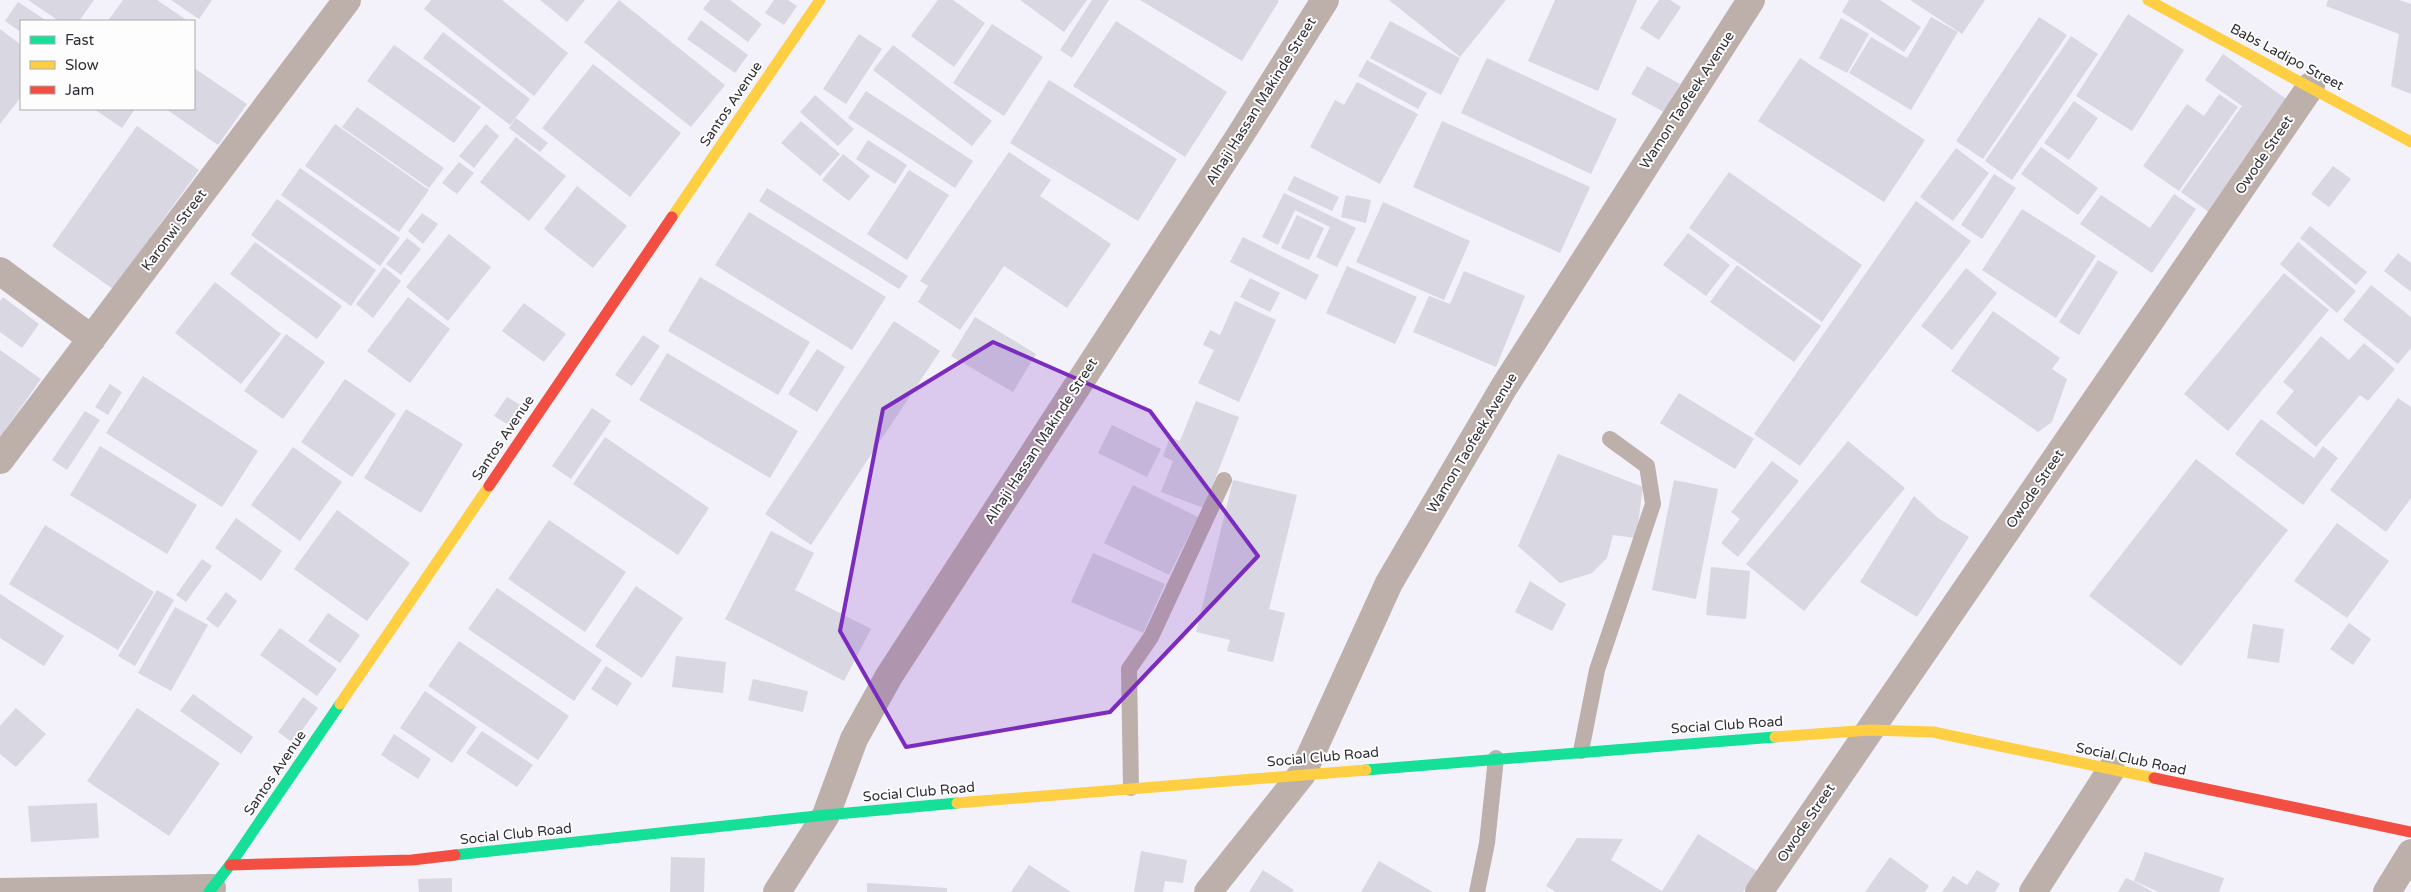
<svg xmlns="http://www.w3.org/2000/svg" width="2411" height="892" viewBox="0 0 2411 892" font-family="'Varela Round',sans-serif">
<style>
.building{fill:#d8d7e2}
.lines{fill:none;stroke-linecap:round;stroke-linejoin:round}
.lane{stroke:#bdb0aa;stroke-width:16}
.street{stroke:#bdb0aa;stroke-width:28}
.fast{stroke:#16e098;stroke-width:11}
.slow{stroke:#ffcf43;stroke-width:11}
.jam{stroke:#f24e42;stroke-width:11}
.marked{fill:#7b2cbf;fill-opacity:0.2;stroke:#7b2cbf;stroke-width:4;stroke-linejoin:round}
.labels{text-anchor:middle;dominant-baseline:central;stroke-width:4;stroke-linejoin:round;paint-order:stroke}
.street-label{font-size:14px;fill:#312f36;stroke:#fdfdfd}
</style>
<rect width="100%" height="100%" fill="#f3f1fa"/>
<!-- building -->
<path class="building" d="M28 0H94L79 21H59Z
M123 0H157L188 21H108Z
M171 0H212L199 19Z
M431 0H502L568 53 534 96 424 9Z
M540 0H585L567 22Z
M619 0 725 85 691 127 584 42Z
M710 0H730L762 24 748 42 703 9Z
M774 0H788L797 6 784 25 765 13Z
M938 0H953L985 23 954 67 911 36Z
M1020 0H1087L1064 32Z
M1092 0H1109L1072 58 1060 50Z
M1140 0H1277L1279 1 1242 61Z
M1389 0H1506L1460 57Z
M1555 0H1637L1598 91 1528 61Z
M1659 0H1670L1681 7 1659 40 1640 28Z
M1849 0H1880L1921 27 1904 52 1842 12Z
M1910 0H1985L1962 34Z
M2328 0H2399L2411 4V94L2391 86 2399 34 2326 6Z
M18 2 47 21H21V32L5 21Z
M2128 14 2184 50 2132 131 2076 96Z
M1931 17 1958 32 1911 110 1849 73 1871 37 1907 58Z
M2039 17 2067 35 1983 159 1956 141Z
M1841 18 1869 34 1847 73 1819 58Z
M701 20 748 55 735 73 687 39Z
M1116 21 1227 92 1185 157 1073 86Z
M1390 21 1460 58 1441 95 1370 58Z
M992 24 1043 57 1004 116 953 83Z
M0 29 21 45V97L0 124Z
M443 32 530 99 510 125 423 58Z
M859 34 882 49 846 104 823 89Z
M2071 36 2098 54 2012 180 1985 161Z
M394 45 481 107 454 143 367 81Z
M893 45 992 121 972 146 873 70Z
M2223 54 2292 103 2213 215 2181 192 2242 106 2205 80Z
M1487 58 1617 119 1591 174 1461 113Z
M1800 58 1925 140 1884 202 1758 121Z
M1367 60 1427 93 1418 109 1358 76Z
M593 64 681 133 630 197 542 128Z
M1647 66 1680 84 1664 112 1631 94Z
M194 68 247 104 218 145 166 109H194Z
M1049 80 1177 159 1138 221 1010 143Z
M1357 82 1418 114 1380 184 1310 147 1335 100 1344 105Z
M866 91 973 161 955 188 848 118Z
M2219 94 2238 107 2179 191 2143 166 2187 104 2204 116Z
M815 95 854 129 838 146 800 112Z
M2074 101 2098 118 2069 160 2044 143Z
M357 107 444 168 429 188 342 127Z
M94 109H135L122 128Z
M516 118 548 143 540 152 509 128Z
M801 121 840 154 820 176 781 143Z
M1442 121 1590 187 1560 253 1413 187Z
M335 124 429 190 399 232 305 166Z
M486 124 499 136 474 168 459 156Z
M137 126 199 170 113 289 52 246Z
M516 137 566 176 529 221 480 182Z
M868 140 907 165 895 184 856 159Z
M2041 147 2098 188 2078 215 2021 174Z
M1956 148 1989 173 1953 221 1920 197Z
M1009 152 1051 180 1040 196 1111 244 1067 308 1004 266 960 330 918 302 928 286 920 281Z
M843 154 870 176 849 201 822 180Z
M459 162 474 173 457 194 442 183Z
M2333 166 2351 179 2329 207 2311 194Z
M300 168 400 238 380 266 281 195Z
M909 170 949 195 907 260 867 234Z
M1729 172 1862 265 1822 322 1689 228Z
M1994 174 2016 188 1982 239 1961 225Z
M1294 176 1339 197 1332 211 1287 190Z
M577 186 627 226 593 268 544 229Z
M767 188 908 276 899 289 759 201Z
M1284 193 1356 228 1337 267 1316 257 1330 227 1295 210 1278 245 1262 237Z
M2174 194 2196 209 2152 273 2080 224 2101 195 2150 228Z
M1346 195 1371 200 1366 223 1341 217Z
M277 199 376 270 351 306 251 235Z
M1916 201 1971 241 1800 466 1754 434Z
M1383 202 1470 241 1444 300 1356 262Z
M2022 209 2096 256 2056 318 1982 270Z
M749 212 886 297 852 350 715 265Z
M422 213 438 224 423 244 408 231Z
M1297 215 1324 228 1309 260 1281 248Z
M2310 226 2367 272 2356 285 2300 238Z
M1688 233 1730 265 1706 296 1663 265Z
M449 234 491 267 448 321 406 287Z
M1243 237 1319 275 1306 300 1230 262Z
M407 238 421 249 401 275 386 264Z
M255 242 342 306 317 339 230 274Z
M2298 242 2356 291 2337 313 2280 264Z
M2398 253 2411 263V292L2384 271Z
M2098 260 2118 272 2079 335 2059 322Z
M1737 265 1821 326 1794 362 1710 302Z
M1347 266 1417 297 1395 344 1326 313Z
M384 267 401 281 373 318 356 304Z
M1966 268 1997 293 1952 350 1921 326Z
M1464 271 1525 296 1496 367 1413 332 1429 296 1450 304Z
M2284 273 2329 310 2228 431 2184 394Z
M700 277 810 342 778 395 668 331Z
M1250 278 1280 293 1270 312 1240 297Z
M215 282 281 334 241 384 175 333Z
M2371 285 2411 317V348L2398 364 2343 320Z
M3 297 39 324 22 348 0 332V301Z
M408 297 450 329 410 383 367 351Z
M1235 301 1276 320 1239 402 1198 383 1214 350 1203 345 1210 330 1220 335Z
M524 303 566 334 544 362 502 331Z
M1993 311 2060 358 2052 369 2067 379 2052 422 2038 432 1951 371Z
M975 317 1036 354 1013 392 951 356Z
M894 321 940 351 811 545 765 514Z
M286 334 325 362 283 419 244 391Z
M643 335 660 346 632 386 615 375Z
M2321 336 2349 360 2364 343 2395 369 2368 401 2360 395 2316 447 2276 413 2294 391 2283 382Z
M817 349 845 367 817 412 788 394Z
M0 350 41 379 0 437Z
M667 353 798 431 770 478 639 400Z
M143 376 258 451 222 507 106 433Z
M345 379 396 414 352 477 301 442Z
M110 384 122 392 108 415 95 407Z
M1679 393 1754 439 1735 469 1660 423Z
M507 397 525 408 512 427 494 416Z
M2398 398 2411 407V498L2386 532 2330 490Z
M1196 401 1239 417 1204 508 1161 492 1173 461 1163 456 1170 437 1180 441Z
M592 408 611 421 571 479 552 466Z
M406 409 463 444 421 513 364 478Z
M85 411 100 420 67 470 52 460Z
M2261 419 2314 458 2323 446 2338 458 2303 505 2235 454Z
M1112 425 1161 449 1147 477 1098 453Z
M605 437 709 508 678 555 573 484Z
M1848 441 1905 488 1804 611 1746 564Z
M100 446 197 505 167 554 70 495Z
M293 447 342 482 300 541 251 505Z
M1558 454 1643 487 1636 538 1613 535 1607 558 1592 573 1560 583 1518 546Z
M2196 459 2288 530 2181 666 2089 596Z
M1772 461 1799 481 1738 557 1721 543 1740 519 1731 512Z
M1233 480 1297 495 1269 609 1285 613 1273 662 1227 651 1230 640 1196 632Z
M1674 480 1718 489 1696 599 1652 590Z
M1133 485 1198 517 1169 575 1104 543Z
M1914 496 1938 518 1969 537 1917 617 1860 582Z
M337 510 410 563 367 621 294 569Z
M236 518 282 551 261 581 215 548Z
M549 520 626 572 585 632 508 579Z
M2337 523 2389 561 2347 618 2294 581Z
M45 525 154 592 118 650 9 584Z
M771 531 814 553 795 590 871 629 844 681 725 619Z
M1093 553 1165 584 1143 633 1071 602Z
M202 559 212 566 186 602 176 595Z
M1711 567 1750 571 1746 619 1706 615Z
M1530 581 1566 604 1552 631 1515 612Z
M636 586 683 618 642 678 595 646Z
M497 588 602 660 574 701 468 629Z
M157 590 174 600 135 666 118 656Z
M226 592 237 601 218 628 206 619Z
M0 594 64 636 44 666 0 638Z
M175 607 208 625 171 691 138 673Z
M328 613 360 635 340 663 308 641Z
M2349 623 2371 639 2353 665 2330 649Z
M2253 624 2284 629 2279 663 2247 658Z
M280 628 337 669 317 696 260 655Z
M459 641 569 716 538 760 428 686Z
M676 656 726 662 723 693 672 687Z
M606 666 632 683 617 706 591 689Z
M753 679 808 691 803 712 748 700Z
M425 691 477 727 452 763 400 728Z
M193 694 253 737 241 754 180 711Z
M303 697 318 708 293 743 278 732Z
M16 708 46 734 16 767 0 754V726Z
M137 708 220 763 169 836 87 781Z
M482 731 533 765 517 787 466 753Z
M394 734 431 759 418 779 381 755Z
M97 803 99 838 31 842 28 806Z
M1698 834 1757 871 1743 892H1556L1546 886 1577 838 1623 839 1611 860 1662 891Z
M1141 851 1187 860 1183 883 1165 881 1163 892H1134Z
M2145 852 2224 878 2219 892H2159L2134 881Z
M671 857 705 858 704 892H670Z
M1890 857 1929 886 1925 892H1865Z
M1379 861 1433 892H1361Z
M1029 865 1071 892H1011Z
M1263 870 1294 890 1292 892H1249Z
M1977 870 2000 884 1995 892H1942L1953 876 1967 885Z
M452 878V892H419L418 879Z
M2126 878 2135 882 2153 892H2118Z
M867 883 947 888V892H867Z"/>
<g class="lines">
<!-- lane -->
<path class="lane" d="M1581 751 1597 670 1653 504 1647 466 1610 439
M1131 788 1129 669 1151 637 1224 480
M1477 892 1487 843 1496 758"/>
<!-- street -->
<path class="street" d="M0 271 92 339
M0 460 347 0
M0 892 212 888
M777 892 826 815 854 739 889 676 1239 137 1325 0
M1208 892 1302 774 1389 583 1504 387 1751 0
M1759 892 2311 86
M2033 892 2111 770
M2387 892 2411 853"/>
<!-- fast -->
<path class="fast" d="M1366 770 1775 737
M455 855 826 815 957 803
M209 892 230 865 340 704"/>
<!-- slow -->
<path class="slow" d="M2148 0 2411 142
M672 217 820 0
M340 704 489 486
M1775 737 1870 730 1933 732 2154 778
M957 803 1366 770"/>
<!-- jam -->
<path class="jam" d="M489 486 672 217
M2154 778 2411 832
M230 865 412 860 455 855"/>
</g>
<!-- marked area -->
<path class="marked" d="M993 342 1150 411 1258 556 1110 712 906 747 840 631 883 409Z"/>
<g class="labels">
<!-- street labels -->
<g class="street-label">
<text transform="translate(2287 57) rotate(28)">Babs Ladipo Street</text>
<text transform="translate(1687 100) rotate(-57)">Wamon Taofeek Avenue</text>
<text transform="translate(1261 101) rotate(-58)">Alhaji Hassan Makinde Street</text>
<text transform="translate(731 104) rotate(-56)">Santos Avenue</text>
<text transform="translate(2264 155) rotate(-56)">Owode Street</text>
<text transform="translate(174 230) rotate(-53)">Karonwi Street</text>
<text transform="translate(503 438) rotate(-56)">Santos Avenue</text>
<text transform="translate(1041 441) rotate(-57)">Alhaji Hassan Makinde Street</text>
<text transform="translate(1472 443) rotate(-59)">Wamon Taofeek Avenue</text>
<text transform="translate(2035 489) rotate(-56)">Owode Street</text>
<text transform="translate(1727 725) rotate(-4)">Social Club Road</text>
<text transform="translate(1323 757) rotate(-5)">Social Club Road</text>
<text transform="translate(2131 759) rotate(12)">Social Club Road</text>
<text transform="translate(275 773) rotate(-56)">Santos Avenue</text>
<text transform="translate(919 792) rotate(-5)">Social Club Road</text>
<text transform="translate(1806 823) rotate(-56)">Owode Street</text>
<text transform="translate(516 834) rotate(-6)">Social Club Road</text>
</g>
</g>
<!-- legend -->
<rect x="20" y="20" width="175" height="90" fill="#fdfdfd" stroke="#ababad"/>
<rect x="30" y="36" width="25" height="8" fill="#16e098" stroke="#ababad"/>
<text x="65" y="45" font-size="15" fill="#312f36">Fast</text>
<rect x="30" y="61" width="25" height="8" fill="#ffcf43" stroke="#ababad"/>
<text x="65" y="70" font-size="15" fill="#312f36">Slow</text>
<rect x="30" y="86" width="25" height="8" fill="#f24e42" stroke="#ababad"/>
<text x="65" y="95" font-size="15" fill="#312f36">Jam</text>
</svg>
